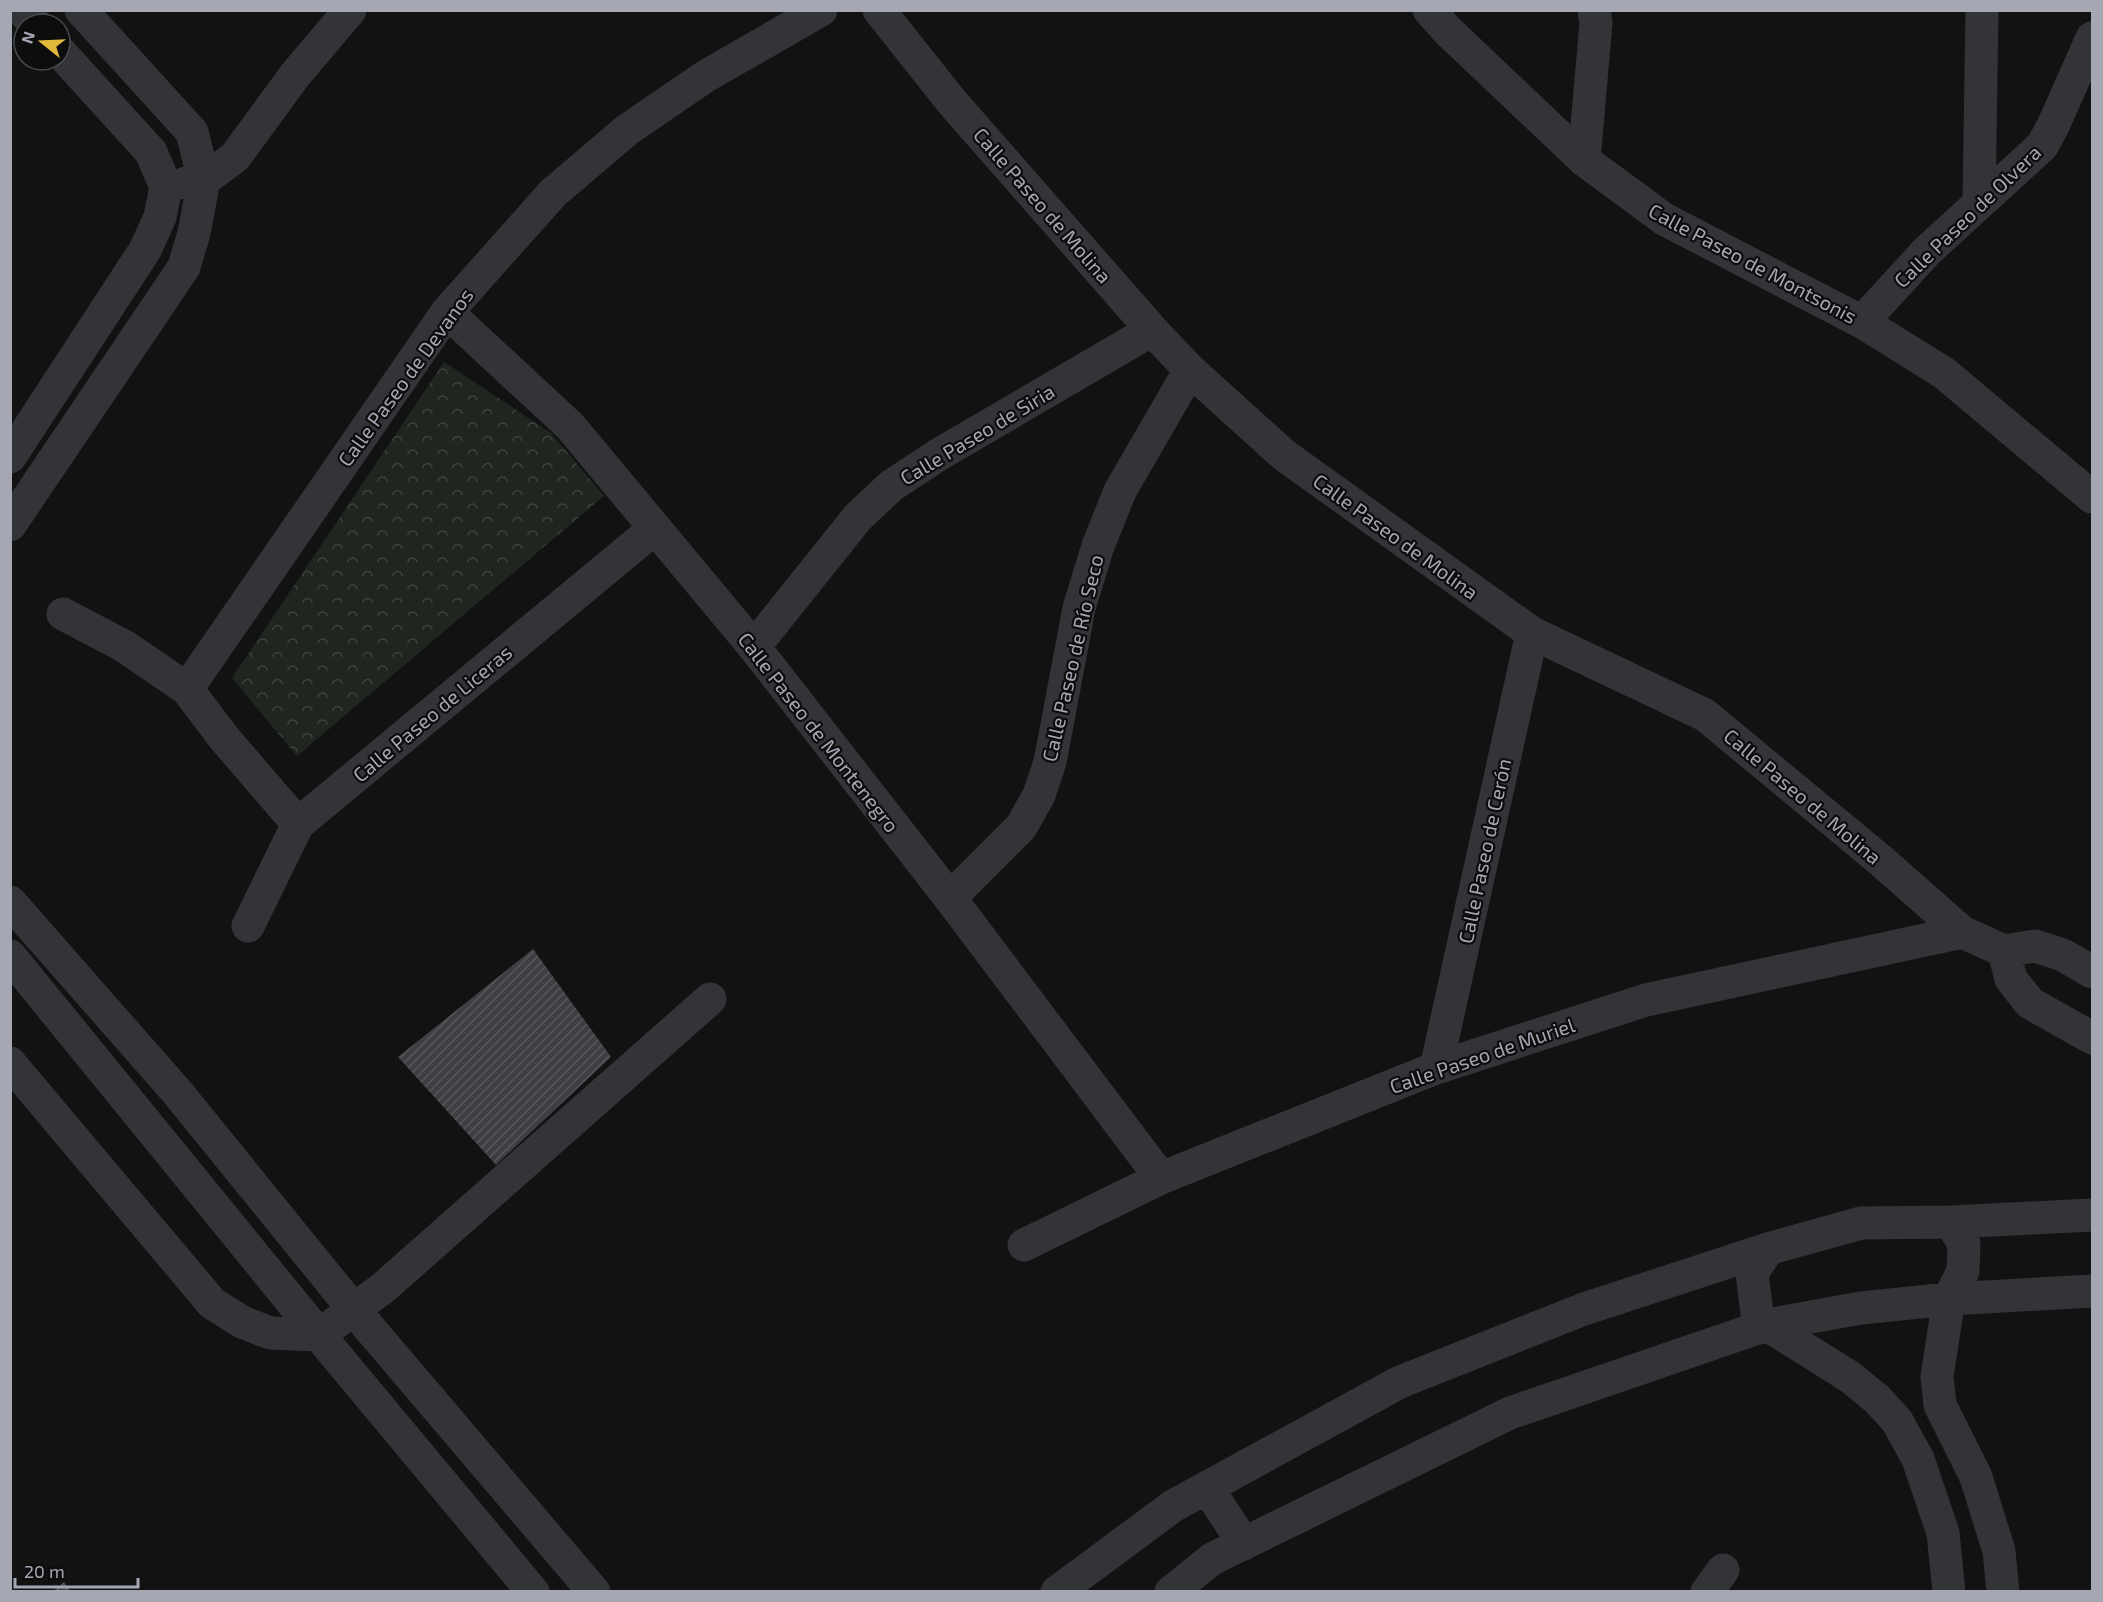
<svg xmlns="http://www.w3.org/2000/svg" width="2103" height="1602" viewBox="0 0 2103 1602" font-family="'Exo 2',sans-serif">
<style>
.park{fill:url(#park-crowns)}
.building{fill:url(#building-hatch)}
.lines{fill:none;stroke-linecap:round;stroke-linejoin:round}
.minor{stroke:#333438;stroke-width:33}
.labels{text-anchor:middle;dominant-baseline:central;stroke-width:4.5;stroke-linejoin:round;paint-order:stroke}
.street-label{font-size:20px;fill:#a5a7b3;stroke:#0d0d0e}
</style>
<defs>
<pattern id="park-crowns" width="20" height="18" patternUnits="userSpaceOnUse" patternTransform="scale(1.5)"><rect width="20" height="18" fill="#1f2620"/><path d="M2 6a3 3 0 1 1 6 0M12 15a3 3 0 1 1 6 0" fill="none" stroke="#3d433e"/></pattern>
<pattern id="building-hatch" width="6" height="6" patternUnits="userSpaceOnUse" patternTransform="scale(1.5)"><rect width="6" height="6" fill="#3f3f43"/><path d="M-1 1l2-2M0 6l6-6M5 7l2-2" fill="none" stroke="#58585c"/></pattern>
</defs>
<rect width="100%" height="100%" fill="#121213"/>
<!-- park -->
<path class="park" d="M444 362 551 433 604 496 297 756 232 678Z"/>
<!-- building -->
<path class="building" d="M533 949 611 1057 496 1165 398 1057Z
M64 1582 71 1592H52Z"/>
<g class="lines">
<!-- minor -->
<path class="minor" d="M22 10 35 24
M879 10 952 102 1152 330 1190 370 1284 455 1532 633 1705 715 1879 859 1962 932 2004 951 2035 946 2063 955 2092 972
M1429 10 1448 31 1584 160 1664 219 1862 322 1944 373 2092 497
M1584 160 1596 23 1594 10
M186 183 204 180 235 157 295 75 350 10
M1979 202 1982 10
M447 312 570 426 754 647 950 898 1161 1178
M1862 322 1926 252 2042 146 2053 126 2092 38
M10 457 145 250 160 217 166 187 151 152 60 52
M10 525 184 267 194 233 204 180 192 132 81 10
M63 614 124 646 187 689 224 738 298 824
M754 647 858 517 891 486 938 455 1152 330
M187 689 447 312 553 193 627 130 706 76 821 10
M950 898 1021 827 1039 795 1050 762 1079 608 1098 546 1120 491 1190 370
M10 902 177 1092 354 1310 594 1592
M248 926 298 824 654 529
M2004 951 2011 979 2030 1003 2092 1038
M10 956 319 1335 533 1592
M10 1063 212 1303 242 1322 270 1333 319 1335 383 1288 710 999
M1436 1068 1532 633
M1951 1222 1964 1244 1963 1271 1949 1299 1937 1376 1940 1405 1976 1477 1999 1551 2003 1592
M1024 1245 1161 1178 1436 1068 1646 1000 1962 932
M1768 1249 1752 1273 1757 1314 1767 1325 1850 1377 1877 1399 1897 1421 1918 1459 1943 1533 1949 1592
M1207 1487 1244 1544
M1057 1592 1173 1506 1400 1382 1584 1309 1768 1249 1861 1223 1951 1222 2092 1215
M1171 1592 1212 1559 1510 1413 1767 1325 1861 1308 1949 1299 2092 1291
M1707 1592 1723 1570"/>
</g>
<g class="labels">
<!-- street labels -->
<g class="street-label">
<text transform="translate(1043 205) rotate(49)">Calle Paseo de Molina</text>
<text transform="translate(1967 216) rotate(-44)">Calle Paseo de Olvera</text>
<text transform="translate(1753 263) rotate(28)">Calle Paseo de Montsonis</text>
<text transform="translate(405 377) rotate(-54)">Calle Paseo de Devanos</text>
<text transform="translate(977 434) rotate(-31)">Calle Paseo de Siria</text>
<text transform="translate(1396 536) rotate(36)">Calle Paseo de Molina</text>
<text transform="translate(1072 658) rotate(-77)">Calle Paseo de Río Seco</text>
<text transform="translate(432 713) rotate(-40)">Calle Paseo de Liceras</text>
<text transform="translate(819 732) rotate(52)">Calle Paseo de Montenegro</text>
<text transform="translate(1803 796) rotate(40)">Calle Paseo de Molina</text>
<text transform="translate(1484 851) rotate(-78)">Calle Paseo de Cerón</text>
<text transform="translate(1482 1055) rotate(-19)">Calle Paseo de Muriel</text>
</g>
</g>
<!-- border -->
<rect width="2103" height="1602" fill="none" stroke="#a5a7b3" stroke-width="24"/>
<!-- north arrow -->
<g transform="translate(42 42) rotate(288)"><circle r="28" fill="#0d0d0e" stroke="#4a4b50" stroke-width="1.5"/>
<path d="M0-4.5L10 22L0 15L-10 22Z" fill="#e1ba3c"/>
<text y="-9" font-size="16" font-weight="bold" text-anchor="middle" fill="#a5a7b3">N</text>
</g>
<!-- scale -->
<path d="M15 1578v9h123v-9" fill="none" stroke="#a5a7b3" stroke-width="3"/>
<text x="24" y="1578" font-size="18" fill="#a5a7b3" stroke="#0d0d0e" stroke-width="4.5" paint-order="stroke">20 m</text>
</svg>
